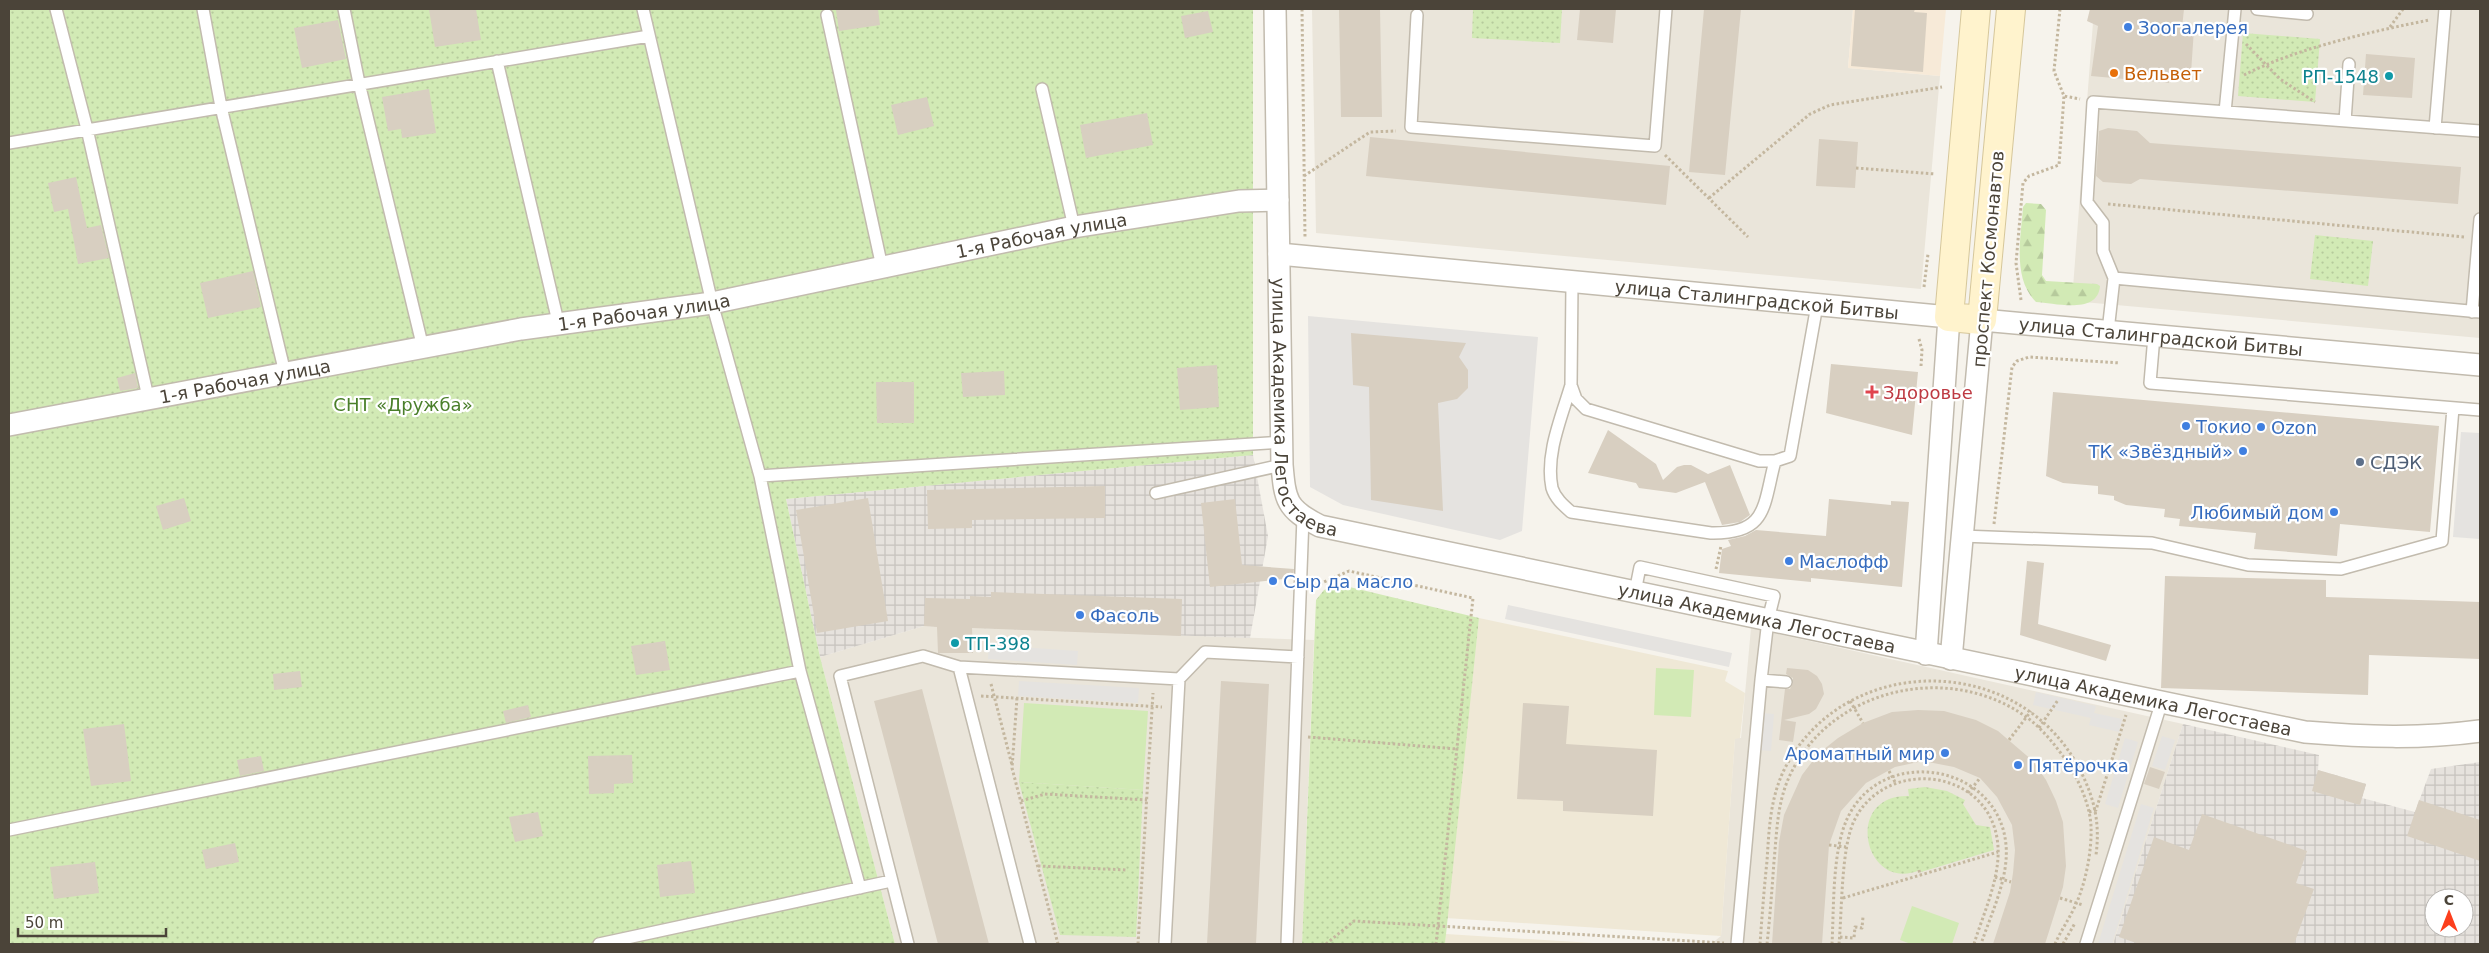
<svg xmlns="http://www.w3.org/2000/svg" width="2489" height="953" viewBox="0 0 2489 953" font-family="'DejaVu Sans',sans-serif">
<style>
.residential{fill:#eae5da}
.commercial{fill:#f7ead8}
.industrial{fill:url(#industrial-grid);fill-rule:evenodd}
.education{fill:#efe8d6}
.green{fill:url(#green-dots)}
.forest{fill:url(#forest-firs)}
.pitch{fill:#d2eab5}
.parking{fill:#e5e3e0}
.building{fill:#d8cfc1}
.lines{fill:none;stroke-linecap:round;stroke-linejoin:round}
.lane-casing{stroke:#c2bbae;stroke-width:14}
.street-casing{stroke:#c2bbae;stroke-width:24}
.secondary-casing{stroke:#d6c79b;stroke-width:30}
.path{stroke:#c4b79f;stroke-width:3;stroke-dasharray:2.5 2.5;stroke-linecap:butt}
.lane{stroke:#fff;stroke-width:11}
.street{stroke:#fff;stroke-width:21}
.secondary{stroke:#fff3cd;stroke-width:28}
.shop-dot{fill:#3f7fe0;stroke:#fff;stroke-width:2}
.food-dot{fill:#e8710a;stroke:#fff;stroke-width:2}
.culture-dot{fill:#0f9aa8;stroke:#fff;stroke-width:2}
.health-dot{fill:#e0444e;stroke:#fff;stroke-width:2}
.service-dot{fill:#5c6f8a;stroke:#fff;stroke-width:2}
.labels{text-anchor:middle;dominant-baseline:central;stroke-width:4.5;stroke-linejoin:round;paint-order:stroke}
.shop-label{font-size:18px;fill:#366cbe;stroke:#fff;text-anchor:start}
.food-label{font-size:18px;fill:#c56008;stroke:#fff;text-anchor:start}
.culture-label{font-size:18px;fill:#0d838f;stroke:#fff;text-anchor:end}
.street-label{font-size:18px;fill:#4b4439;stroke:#fff}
.health-label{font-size:18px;fill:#be3a42;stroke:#fff;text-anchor:start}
.park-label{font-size:18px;fill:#4a7f2a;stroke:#fff}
.service-label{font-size:18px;fill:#4e5e75;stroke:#fff;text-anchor:start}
</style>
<defs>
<pattern id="industrial-grid" width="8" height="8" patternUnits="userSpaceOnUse" patternTransform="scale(1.25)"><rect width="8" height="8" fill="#e6e2dd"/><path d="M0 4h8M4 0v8" fill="none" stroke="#c7c3be"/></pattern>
<pattern id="green-dots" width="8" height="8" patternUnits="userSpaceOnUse" patternTransform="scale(1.25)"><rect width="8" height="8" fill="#d2eab5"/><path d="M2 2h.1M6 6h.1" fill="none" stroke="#b6ca9c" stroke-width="1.8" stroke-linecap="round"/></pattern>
<pattern id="forest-firs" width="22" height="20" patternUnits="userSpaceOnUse" patternTransform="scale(1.25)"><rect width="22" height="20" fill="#d2eab5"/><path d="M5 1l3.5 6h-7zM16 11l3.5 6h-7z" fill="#b6ca9c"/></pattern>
</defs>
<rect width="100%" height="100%" fill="#f6f3ec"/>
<!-- residential -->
<path class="residential" d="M1312 9H1853L1848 68 1940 76 1921 289 1316 233Z
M2094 9H2480V338L2072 301Z
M924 626 1314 640 1302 944H895L820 657Z
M1751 628 2183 724 2113 944H1711L1721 936 1735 738H1741Z"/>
<!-- commercial -->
<path class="commercial" d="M1853 9H1946L1940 76 1848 68Z"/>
<!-- industrial -->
<path class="industrial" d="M1253 455 1268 536 1250 638 924 626 820 657 786 499Z
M2183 724 2319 755 2318 770 2366 784 2362 798 2415 812 2431 769 2480 762V944H2113ZM2434 898H2464V928H2434Z"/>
<!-- education -->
<path class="education" d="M1479 618 1728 671 1725 681 1745 693 1740 738 1735 739 1721 936 1446 918Z
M1446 934 1610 944H1445Z"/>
<!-- green -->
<path class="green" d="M9 9H1253V455L786 499 820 657 895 944H9Z
M1473 9H1562L1560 43 1472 38Z
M2243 33 2320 39 2315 102 2238 96Z
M2315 235 2373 241 2368 286 2310 279Z
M1337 584 1479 618 1445 944H1302L1316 600 1324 590Z
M1019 782 1143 790 1136 937 1060 935Z
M1925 787 1947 791 1965 800 1963 804 1976 825 1990 827 1994 850 1921 872 1920 870C1864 894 1842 794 1909 796L1908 789Z"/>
<!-- forest -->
<path class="forest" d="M2026 203 2041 204 2046 210 2042 275 2046 281 2097 284 2100 286C2098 315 2055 303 2036 302 2012 278 2021 237 2023 207Z"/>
<!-- pitch -->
<path class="pitch" d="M1656 668 1694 670 1691 717 1654 715Z
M1024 703 1148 711 1143 790 1019 782Z
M1912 906 1959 923 1952 944H1911L1900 940Z"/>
<!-- parking -->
<path class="parking" d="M1308 316 1538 337 1522 531 1500 540 1343 505 1310 487Z
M2461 432 2480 433V539L2453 537Z
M1508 605 1732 653 1729 667 1505 619Z
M989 645 1078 651 1077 665 988 659Z
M1019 681 1139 688 1138 703 1018 696Z
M2036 692 2096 706 2094 713 2122 719 2119 732 2089 725 2091 718 2033 705Z
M1761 713 1774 714 1771 751 1758 750Z
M2162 736 2175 740 2165 770 2152 766Z
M2125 738 2138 742 2118 808 2105 804Z
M2141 804 2154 808 2112 944H2098Z"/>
<!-- building -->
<path class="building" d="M429 9H476L481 40 435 47Z
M844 9H878L880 25 839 31 836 10Z
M1339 9H1380L1382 117H1341Z
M1580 9H1616L1613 43 1577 40Z
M1704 9H1741L1725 175 1689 172Z
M1855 9H1915L1914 12 1927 13 1923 72 1851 66Z
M2090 9H2184L2182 28 2194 29 2191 73 2170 71 2169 83 2091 76 2098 26 2087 21Z
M1208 11 1213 32 1185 38 1181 16Z
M338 20 346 59 302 68 294 28Z
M2366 54 2415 58 2412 98 2363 95Z
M429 89 436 133 402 138 401 129 388 131 382 97Z
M927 97 934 126 898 135 891 105Z
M1147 113 1153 145 1086 158 1080 125Z
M2108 128 2137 131 2150 143 2461 167 2458 204 2140 179 2131 184 2103 182 2096 176 2099 131Z
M1370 137 1670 166 1666 205 1366 176Z
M1819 139 1858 142 1855 188 1816 186Z
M76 177 87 228 101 225 109 258 78 264 68 209 54 212 48 183Z
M253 271 261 307 208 318 200 283Z
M1351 333 1466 343 1459 357 1468 370V388L1457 399 1438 403 1443 511 1371 500 1369 387 1353 385Z
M1831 364 1918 372 1912 435 1826 413Z
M1217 365 1219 407 1180 410 1177 368Z
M1004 371 1005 395 963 397 961 373Z
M135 373 138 388 120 391 117 378Z
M876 382H914V423H877Z
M2053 392 2439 426 2430 532 2340 524 2337 556 2254 549 2256 533 2179 526 2180 519 2164 517 2165 509 2126 505 2114 500V496L2098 494V486L2063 483 2046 476Z
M1608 430 1656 464 1663 480 1677 467 1684 465H1691L1708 474 1730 465 1750 515 1740 522 1722 525 1705 482 1676 493 1639 488 1636 483 1588 473Z
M1105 486V518L972 520V528L928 529 927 490Z
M184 498 191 521 163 530 156 506Z
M868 498 888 621 817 633 796 510Z
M1235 499 1242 565 1294 569 1293 578 1210 587 1201 503Z
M1829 499 1891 505V501L1909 502 1902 587 1811 578V582L1719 573 1722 549 1731 546 1728 540 1745 536 1756 530 1826 536Z
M2027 561 2044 563 2038 624 2111 645 2106 661 2020 635Z
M2165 576 2326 580V597L2480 602V659L2369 655 2368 695 2161 688Z
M991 592 1182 599 1181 636 972 628 973 653H938L937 627 924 626 925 598 970 599V596L991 597Z
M665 641 670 670 636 675 631 646Z
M1787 668 1808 670 1817 676 1822 684 1824 694 1816 709 1809 714 1784 720 1796 722 1793 742 1779 740 1785 689H1790L1793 683V678L1786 674Z
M300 671 302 687 274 690 273 674Z
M1221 681 1269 684 1256 944H1207Z
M922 689 989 944H938L874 701Z
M1523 703 1569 706 1566 744 1657 750 1653 816 1563 811V801L1517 799Z
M528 705 531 717 506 723 503 711Z
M1918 710 1944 711 1976 720 1998 731 2033 761 2046 780 2056 801 2063 822 2066 866 2063 887 2045 944H1993L2010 892 2013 873 2015 850 2012 825 1997 797 1980 778 1954 767 1923 761 1895 767 1866 783 1841 811 1829 845 1822 944H1772L1779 842 1784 815 1802 775 1818 754 1838 738 1863 723 1892 712Z
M124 724 131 781 91 786 83 729Z
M632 755 633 783 614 784V793L589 794 588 756Z
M261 756 264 771 240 776 237 760Z
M2150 767 2165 772 2159 789 2144 784Z
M2318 770 2366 784 2360 805 2312 791Z
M2419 800 2480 820V861L2407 836Z
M538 812 543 836 515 842 509 817Z
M2202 814 2307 851 2296 883 2314 889 2294 944H2139L2119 937 2154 837 2189 850Z
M235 843 239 862 206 869 202 850Z
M691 861 695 893 660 897 657 865Z
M95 862 99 893 54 899 50 867Z"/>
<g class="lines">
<!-- lane casing -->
<g class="lane-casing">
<path id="lane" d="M56 9 87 129 148 397
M203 9 221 107 285 373
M344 9 359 83 423 348
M643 9 712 303 760 476 800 671 860 888
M2257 9 2307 14
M827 15 882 267
M1417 15 1411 127 1655 146 1666 9
M497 61 559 326
M1042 89 1074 227
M2225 112 2235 9
M2345 121 2349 64
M2435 128 2445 9
M9 143 649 36
M2114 278 2480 312
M1572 283 1571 385 1576 399 1586 409 1759 461H1775L1790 456 1817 305
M2472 312 2480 219
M2108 331 2114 278 2103 251V223L2087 202 2093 102 2480 131
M2154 336 2150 383 2480 410
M1571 385C1562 416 1545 454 1552 488 1555 498 1563 505 1571 512L1711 533C1768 534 1763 506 1775 461
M760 476 1282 442
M1156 493 1282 465
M1962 536 2152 543 2248 565 2341 569 2442 541 2453 408
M1635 592 1640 567 1774 596 1768 620 1761 680 1737 944
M959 667 1030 944
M1761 680 1786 682
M9 830 800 671
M599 944 891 881
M908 944 840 676 923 656 959 667 1179 679 1205 652 1298 657
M1165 944 1179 679
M1287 944 1303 517
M2086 944 2161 704"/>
</g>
<!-- street casing -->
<g class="street-casing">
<g id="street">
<path id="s1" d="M1275 9 1282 465C1285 500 1286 509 1320 526L2305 732C2365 737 2421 739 2480 731"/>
<path id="s2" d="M1279 254 1949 317 1926 654"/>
<path id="s3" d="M9 425 521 329 712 303 1074 227 1239 201 1278 200"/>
<path id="s4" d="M1951 659 1982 320 2480 365"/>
</g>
</g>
<!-- secondary casing -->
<g class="secondary-casing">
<path id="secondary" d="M1976 9 1949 317 1982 320 2011 9"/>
</g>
<!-- path -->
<path class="path" d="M1302 9 1305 238
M2060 9 2054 71 2064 96 2080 99
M2390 27 2403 9
M2246 44 2280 79 2315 102
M2244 75C2297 48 2370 32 2429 20
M1665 155 1748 237
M1856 168 1935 174
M1304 176 1370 132 1396 131
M1709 198 1810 114 1830 105 1942 87
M2108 204 2465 237
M1924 287 1928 254
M2021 300 2016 263 2023 183 2029 176 2059 165 2064 96
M1919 339 1922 350 1921 366
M1994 524 2012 367 2017 361 2029 357 2120 363
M1716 569 1721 546
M1315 586 1349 571 1473 598 1436 944
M991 684 1012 765
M981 696 1162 707
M1017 698 1012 768 1058 944
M1850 701 1863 723
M2039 728 2058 700
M1308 737 1457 749
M2009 740 2031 711
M1889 771 1895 782
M1968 793 1980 778
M1021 801 1045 794 1147 800
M2089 812 2096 810 2126 715
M1829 845 1846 847
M1038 866 1128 870
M1919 870 1920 875
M1995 877 2011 882
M1843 898 1998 852
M2060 898 2083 905
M1840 937 1854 938 1855 927 1862 928 1863 917
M1138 944 1153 693
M1326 944 1354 921 1724 943
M1760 944C1762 917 1764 889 1767 861 1769 830 1770 799 1784 770 1844 650 2022 652 2081 772 2095 800 2100 824 2096 855
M1767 944C1770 917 1772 889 1774 861 1777 831 1777 801 1791 773 1833 688 1948 662 2025 716 2042 728 2056 746 2068 763 2079 781 2090 805 2091 826 2092 850 2086 882 2076 904 2070 918 2061 930 2055 944
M1832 944C1834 908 1832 849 1848 817 1883 744 1999 764 2006 845 2009 878 1991 914 1981 944
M1839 944C1842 912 1841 848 1854 821 1884 758 1985 767 1997 838 2003 873 1984 911 1974 944
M2063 944 2075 923"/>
<!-- lane -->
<use href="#lane" class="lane"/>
<!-- street -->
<use href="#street" class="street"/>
<!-- secondary -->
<use href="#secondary" class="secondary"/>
</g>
<!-- markers -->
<g class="shop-dot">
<circle cx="2128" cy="27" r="5"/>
<circle cx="2186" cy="426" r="5"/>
<circle cx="2261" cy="427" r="5"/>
<circle cx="2243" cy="451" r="5"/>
<circle cx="2334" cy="512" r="5"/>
<circle cx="1789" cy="561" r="5"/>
<circle cx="1273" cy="581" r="5"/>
<circle cx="1080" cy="615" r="5"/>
<circle cx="1945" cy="753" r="5"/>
<circle cx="2018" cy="765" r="5"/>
</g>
<circle class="food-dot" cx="2114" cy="73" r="5"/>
<g class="culture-dot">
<circle cx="2389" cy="76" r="5"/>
<circle cx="955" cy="643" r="5"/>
</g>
<path class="health-dot" d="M1869.5 384.5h5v5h5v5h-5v5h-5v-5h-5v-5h5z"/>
<circle class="service-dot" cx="2360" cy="462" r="5"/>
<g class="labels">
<!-- shop labels -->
<g class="shop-label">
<text x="2138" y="27">Зоогалерея</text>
<text x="2196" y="426">Токио</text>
<text x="2271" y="427">Ozon</text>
<text x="2233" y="451" text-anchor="end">ТК «Звёздный»</text>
<text x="2324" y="512" text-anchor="end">Любимый дом</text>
<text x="1799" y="561">Маслофф</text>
<text x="1283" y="581">Сыр да масло</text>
<text x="1090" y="615">Фасоль</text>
<text x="1935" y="753" text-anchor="end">Ароматный мир</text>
<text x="2028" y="765">Пятёрочка</text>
</g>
<!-- food labels -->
<g class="food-label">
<text x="2124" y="73">Вельвет</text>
</g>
<!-- culture labels -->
<g class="culture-label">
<text x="2379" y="76">РП-1548</text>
<text x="965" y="643" text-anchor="start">ТП-398</text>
</g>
<!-- street labels -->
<g class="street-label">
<text stroke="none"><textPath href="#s3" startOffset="1050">1-я Рабочая улица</textPath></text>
<text transform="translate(1988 259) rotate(-85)">проспект Космонавтов</text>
<text stroke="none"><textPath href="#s2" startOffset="480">улица Сталинградской Битвы</textPath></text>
<text stroke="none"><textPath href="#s3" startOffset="645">1-я Рабочая улица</textPath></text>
<text stroke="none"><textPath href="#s4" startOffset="520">улица Сталинградской Битвы</textPath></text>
<text stroke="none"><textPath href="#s3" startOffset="240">1-я Рабочая улица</textPath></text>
<text stroke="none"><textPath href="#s1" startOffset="410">улица Академика Легостаева</textPath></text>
<text stroke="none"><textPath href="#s1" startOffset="980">улица Академика Легостаева</textPath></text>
<text stroke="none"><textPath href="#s1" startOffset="1385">улица Академика Легостаева</textPath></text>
</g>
<!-- health labels -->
<g class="health-label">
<text x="1883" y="392">Здоровье</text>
</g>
<!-- park labels -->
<g class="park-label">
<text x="403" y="404">СНТ «Дружба»</text>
</g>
<!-- service labels -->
<g class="service-label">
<text x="2370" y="462">СДЭК</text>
</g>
</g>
<!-- border -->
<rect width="2489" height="953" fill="none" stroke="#4b4439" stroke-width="20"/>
<!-- north arrow -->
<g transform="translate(2449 913)"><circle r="24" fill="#ffffff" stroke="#b7b4b0"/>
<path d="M0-4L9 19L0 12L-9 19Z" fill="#fc3f1d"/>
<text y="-8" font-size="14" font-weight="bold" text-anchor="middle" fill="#4b4439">С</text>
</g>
<!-- scale -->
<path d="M18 928v8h148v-8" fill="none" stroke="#4b4439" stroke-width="2.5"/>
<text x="25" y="928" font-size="15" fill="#4b4439" stroke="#ffffff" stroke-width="4" paint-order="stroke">50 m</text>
</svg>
